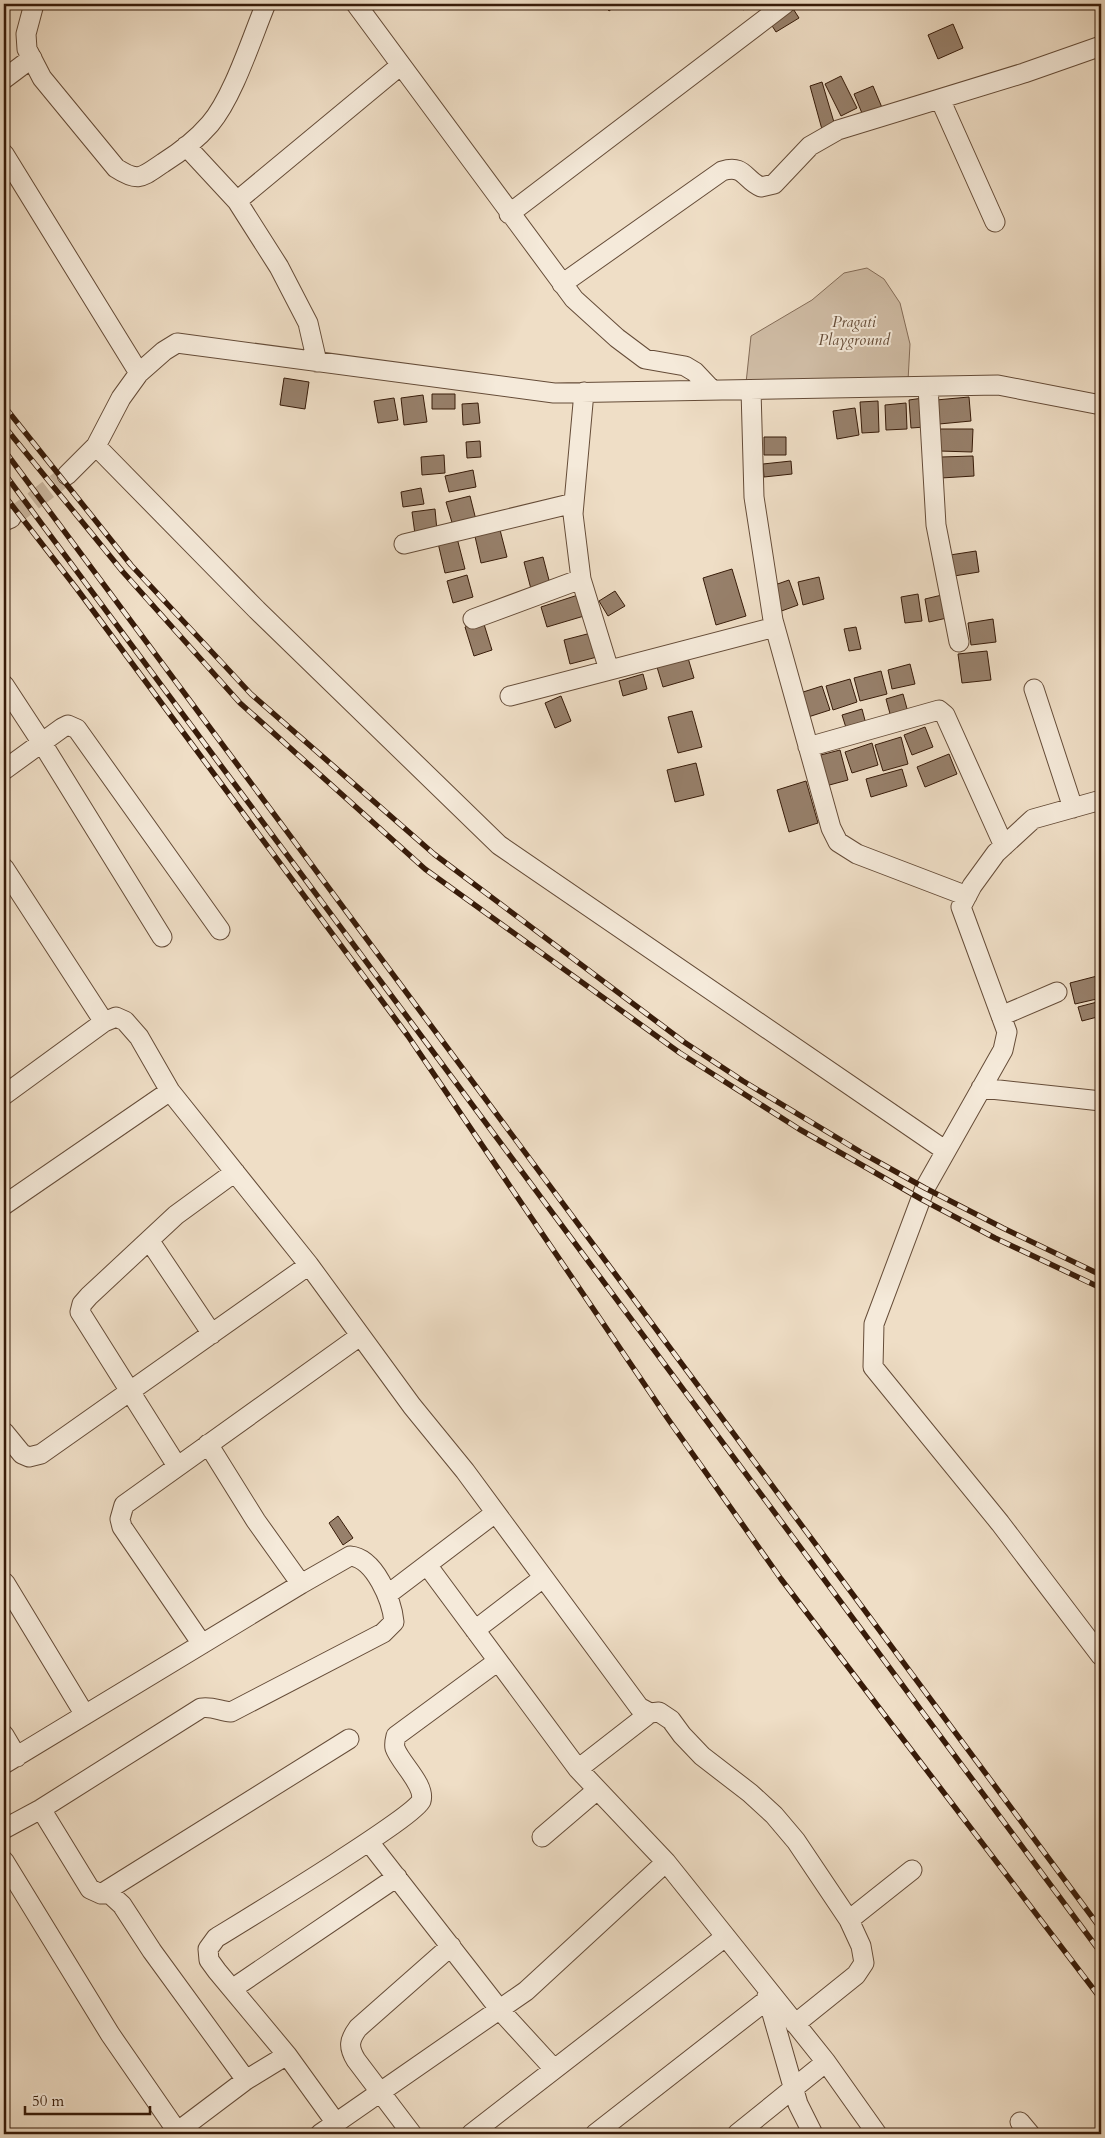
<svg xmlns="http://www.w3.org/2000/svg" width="1105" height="2138" viewBox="0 0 1105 2138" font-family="Cardo,serif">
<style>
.green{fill:#d0bda6;stroke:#846c58}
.building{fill:#97806b;stroke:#371b09}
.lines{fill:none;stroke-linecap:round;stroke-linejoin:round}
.minor-tunnel{stroke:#cab7a0;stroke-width:19;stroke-dasharray:19 9;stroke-linecap:butt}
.minor-casing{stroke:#654c38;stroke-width:21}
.minor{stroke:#f5eada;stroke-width:19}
.rail-casing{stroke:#371b09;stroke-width:5.5}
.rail{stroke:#f5eada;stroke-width:4;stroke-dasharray:11;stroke-linecap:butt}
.labels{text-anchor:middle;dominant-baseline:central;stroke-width:4;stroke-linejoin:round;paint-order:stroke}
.park-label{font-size:16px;font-style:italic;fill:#654c38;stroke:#f5eada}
</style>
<rect width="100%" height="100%" fill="#efdec6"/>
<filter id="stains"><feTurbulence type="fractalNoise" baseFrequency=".004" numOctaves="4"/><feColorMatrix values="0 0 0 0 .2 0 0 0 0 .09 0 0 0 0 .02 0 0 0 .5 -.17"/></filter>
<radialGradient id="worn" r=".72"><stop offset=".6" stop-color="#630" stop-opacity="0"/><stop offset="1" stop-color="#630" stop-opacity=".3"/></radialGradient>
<!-- green -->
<path class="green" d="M867 268 884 279 900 303 910 344 908 381 746 383 751 336 812 300 844 273Z"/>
<!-- building -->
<path class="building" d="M604 4H618L609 11Z
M740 4H753L743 10Z
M790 4 799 18 776 32 767 18Z
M953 24 963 48 938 59 928 35Z
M841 76 857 108 841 116 825 84Z
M822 82 836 129 823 133 810 86Z
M873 86 883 110 864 118 854 94Z
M284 378 309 382 305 409 280 405Z
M432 394H455V409H432Z
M423 395 427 422 404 425 401 398Z
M969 397 971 421 939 424 936 400Z
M394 398 398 420 378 423 374 401Z
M923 398 925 427 911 428 909 400Z
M878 401 879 432 862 433 860 402Z
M478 403 480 423 463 425 462 404Z
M906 403 907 429 886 430 885 405Z
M855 408 859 435 837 439 833 411Z
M940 429H973L972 452 939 451Z
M764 437H786V455H764Z
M480 441 481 457 467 458 466 442Z
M444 455 445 473 422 475 421 457Z
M973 456 974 476 941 478V457Z
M791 461 792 474 764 477 763 464Z
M473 470 476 487 449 492 445 476Z
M421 488 424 504 403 507 401 492Z
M470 496 476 520 453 526 446 502Z
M435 509 437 531 415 534 412 512Z
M499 526 507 557 481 563 474 532Z
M457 538 465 569 445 573 438 543Z
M976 551 979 572 954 576 950 555Z
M543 557 550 584 531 589 524 562Z
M732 569 746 616 716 625 703 578Z
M467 575 473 597 453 603 447 581Z
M819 577 824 599 803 605 798 582Z
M789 580 798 605 776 613 769 587Z
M615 591 625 606 608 616 599 601Z
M918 594 922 621 905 623 901 597Z
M578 595 584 616 547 627 541 607Z
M942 595 947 618 929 622 925 599Z
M993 619 996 642 971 645 968 623Z
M483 621 492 650 474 656 465 627Z
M856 627 861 649 849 651 844 629Z
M591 633 597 657 570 664 564 640Z
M987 651 991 680 962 683 958 654Z
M688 658 694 678 663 687 657 667Z
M910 664 915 684 892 689 888 670Z
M881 671 887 694 860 701 854 678Z
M643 674 647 689 623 696 619 681Z
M850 679 857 702 833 710 826 686Z
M822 686 830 710 805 718 797 694Z
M903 694 909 716 892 721 886 699Z
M561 696 571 721 555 728 545 703Z
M862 709 867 728 848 734 842 715Z
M692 711 702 747 678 753 668 717Z
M925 727 933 747 912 755 904 735Z
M901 737 908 764 883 771 875 745Z
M872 743 878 765 852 773 845 752Z
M840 750 848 780 822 787 813 757Z
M949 754 957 774 925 787 917 767Z
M696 763 704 795 675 802 667 770Z
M902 769 907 786 871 797 866 779Z
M806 781 818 823 789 832 777 790Z
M1101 975V998L1075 1004 1070 983Z
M1101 1001V1016L1082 1021 1078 1007Z
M338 1516 353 1538 343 1545 329 1523Z"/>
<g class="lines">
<!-- minor-tunnel -->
<path class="minor-tunnel" d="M11 518 67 475"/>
<!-- minor casing -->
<g class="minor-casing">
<path id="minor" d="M34 4 26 34 27 49 42 78 116 168C139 183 142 177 163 163 179 153 197 139 210 124 233 97 251 40 265 6
M356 4 574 299 617 338 645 359 685 366 695 372 712 390
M4 79 32 58
M940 99 995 222
M186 146 237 201 279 267 308 323 317 362
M4 154 139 373
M237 201 401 65
M509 214 785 4
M562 284 722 171C745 164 744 180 761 187L774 184 810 146 838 130 1024 73 1101 46
M928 387 936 525 959 642
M751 390 754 497 773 620 831 828 838 842 857 854 967 896
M584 392 573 514 581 579 609 670
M96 446 257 610 499 845 946 1151
M67 475 96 446 121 398 139 373 164 351 177 343 554 393 998 385 1101 405
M4 521 11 518
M404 544 574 503
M473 619 581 579
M4 685 42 743 162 937
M1034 689 1073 808
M510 696 775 627
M808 747 939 710 945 715 1004 846
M4 770 62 728 68 725 77 729 220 930
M1101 800 1033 819 996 853 972 886 961 907 1007 1032 1003 1050 925 1188 874 1324 873 1367 1000 1523 1101 1656
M4 868 104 1022
M1001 1016 1057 992
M981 1088 1101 1101
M4 1095 104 1022 116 1017 125 1021 139 1037 170 1091 309 1265 412 1406 465 1471 639 1707 650 1713 659 1712 671 1720 682 1735 702 1756 750 1793 774 1815 796 1841 849 1920 861 1946 864 1963 856 1975 795 2024
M4 1205 170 1091
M149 1240 212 1334
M4 1432 22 1454 29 1457 41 1454 309 1265
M208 1444 256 1521 301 1584
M177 1466 80 1312 82 1304 89 1296 176 1215 235 1172
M427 1565 578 1769 666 1862 826 2062 877 2134
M5 1583 85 1715
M387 1595 495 1513
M475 1630 543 1578
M202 1644 122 1527 120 1519 124 1505 360 1336
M4 1735 17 1757
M4 1764 301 1584 350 1556C375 1558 392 1601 394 1622L383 1633 231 1712C220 1711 212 1706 201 1708L41 1809 4 1829
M578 1769 650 1713
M41 1809 90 1889 101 1894H110L122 1905 152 1951 246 2080
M542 1837 597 1790
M369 1842 500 2010 554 2069
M4 1861 110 2034 179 2134
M101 1894 349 1739
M849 1920 912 1870
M232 1989 397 1877
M767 1996 798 2104 813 2134
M1020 2122 1030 2134
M336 2123 287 2055 217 1971 209 1960 208 1949 216 1938C242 1922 416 1816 421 1801 426 1785 400 1763 395 1748 394 1744 395 1740 396 1736L498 1661
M177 2132 246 2080 287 2055
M320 2134 526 1991 666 1862
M412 2134 356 2060C348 2047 349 2040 358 2028L451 1946
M471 2134 725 1937
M595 2134 768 1999
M737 2134 826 2062"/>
</g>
<!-- minor -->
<use href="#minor" class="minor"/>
<!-- rail casing -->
<g class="rail-casing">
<path id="rail" d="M4 406 131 565 251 694 434 854 684 1042 743 1081 864 1154 925 1188 1003 1228 1101 1275
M4 426 123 572 240 703 425 869 680 1053 799 1129 921 1199 995 1238 1101 1288
M4 450 1101 1929
M4 473 1101 1953
M4 495 77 589 408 1036 668 1419 781 1579 1101 1999"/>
</g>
<!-- rail -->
<use href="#rail" class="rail"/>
</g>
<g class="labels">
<!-- park labels -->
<g class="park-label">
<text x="854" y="322">Pragati<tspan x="854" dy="18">Playground</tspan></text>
</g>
</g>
<!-- margin -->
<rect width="1105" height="2138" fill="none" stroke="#efdec6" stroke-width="20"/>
<rect x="5" y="5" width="1095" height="2128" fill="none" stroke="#371b09" stroke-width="2.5"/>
<rect x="10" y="10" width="1085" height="2118" fill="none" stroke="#371b09"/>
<!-- scale -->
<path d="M25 2106v8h125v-8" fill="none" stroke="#371b09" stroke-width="2.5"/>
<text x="32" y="2106" font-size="15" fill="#371b09" stroke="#f5eada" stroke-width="4" paint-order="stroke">50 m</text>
<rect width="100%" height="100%" filter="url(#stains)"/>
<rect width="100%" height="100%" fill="url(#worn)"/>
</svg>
